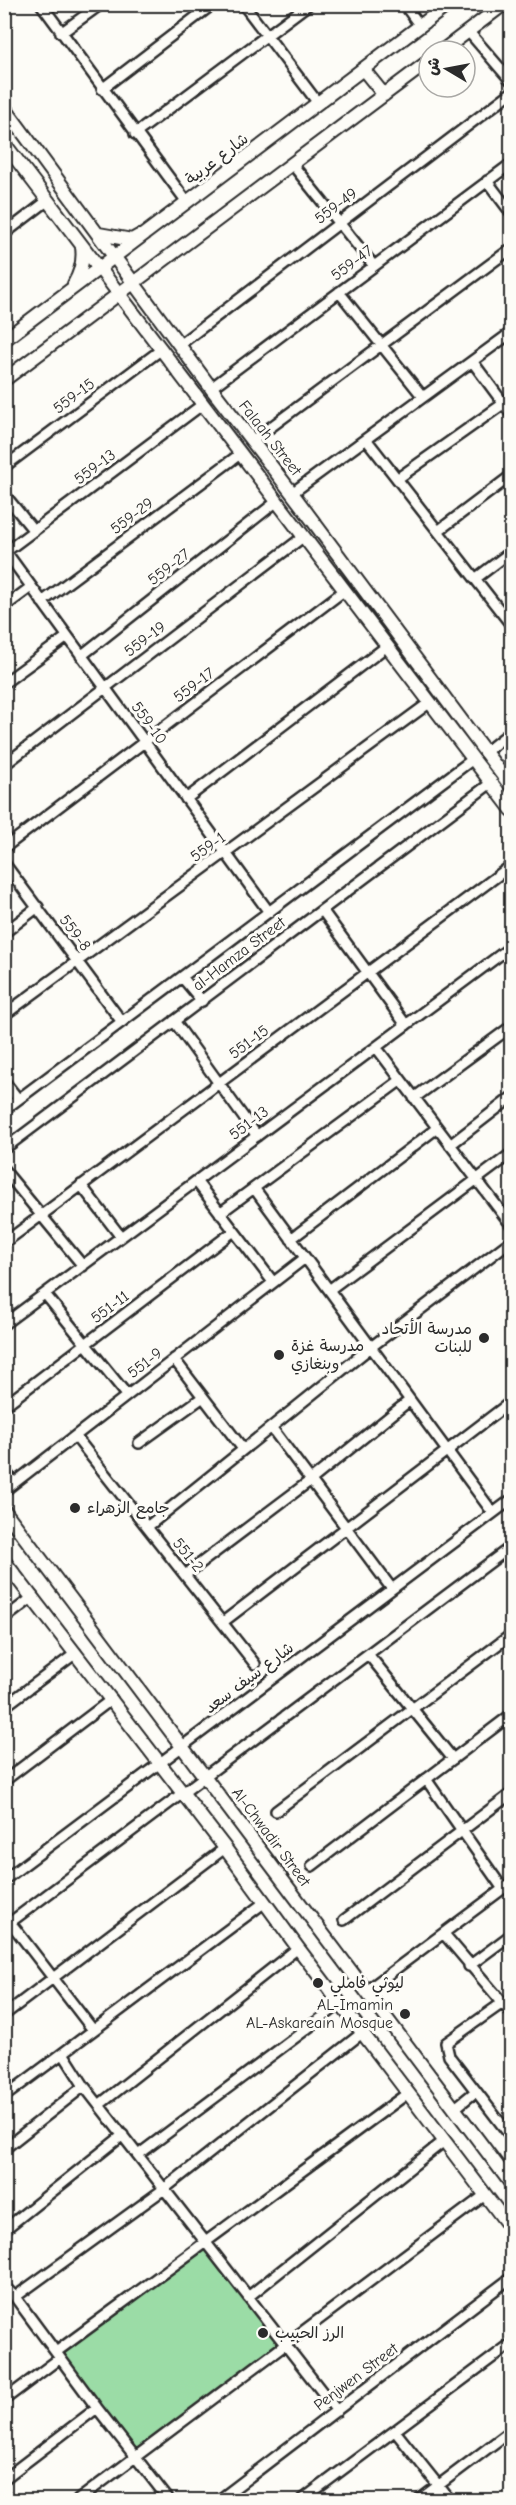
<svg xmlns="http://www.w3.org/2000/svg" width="516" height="2505" viewBox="0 0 516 2505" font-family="'Comic Neue','Playpen Sans Arabic',sans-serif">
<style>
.green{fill:#9bdca6;stroke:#638468;stroke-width:1.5}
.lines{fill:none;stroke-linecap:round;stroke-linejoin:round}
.minor-casing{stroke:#2b2b2b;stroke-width:14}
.major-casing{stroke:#2b2b2b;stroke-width:16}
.minor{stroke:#fdfcf7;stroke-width:9}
.major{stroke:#fdfcf7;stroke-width:12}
.poi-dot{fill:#2b2b2b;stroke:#fdfcf7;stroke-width:2}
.labels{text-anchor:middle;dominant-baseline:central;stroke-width:6;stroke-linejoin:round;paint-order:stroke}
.street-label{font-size:16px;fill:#2b2b2b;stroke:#fdfcf7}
.poi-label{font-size:16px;fill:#2b2b2b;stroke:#fdfcf7;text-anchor:start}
</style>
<rect width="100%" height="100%" fill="#fdfcf7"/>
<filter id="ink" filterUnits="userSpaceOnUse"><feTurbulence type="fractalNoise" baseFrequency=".0167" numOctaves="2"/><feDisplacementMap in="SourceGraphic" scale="12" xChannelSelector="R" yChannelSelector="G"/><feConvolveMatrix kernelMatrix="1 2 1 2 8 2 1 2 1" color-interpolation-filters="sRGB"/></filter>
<g filter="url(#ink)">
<!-- green -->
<path class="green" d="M206 2243 285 2345 136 2457 59 2355Z"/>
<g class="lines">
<!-- minor casing -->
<g class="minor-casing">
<path id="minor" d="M41 4 187 202
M243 4 318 103
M404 4 420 26
M468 31 512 82
M61 33 101 4
M102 89 213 4
M135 134 309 4
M292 164 374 266
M487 181 512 214
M4 234 47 201
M339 292 423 397
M179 345 512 92
M472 361 512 415
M211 388 512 163
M366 439 512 626
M252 441 512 248
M4 467 162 349
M397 479 503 404
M292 493 512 332
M4 494 34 531
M438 531 512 475
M6 552 269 912
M4 553 203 404
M475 579 512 551
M42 602 240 454
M4 607 31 587
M81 656 276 502
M4 683 67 637
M484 753 512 731
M4 765 303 537
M501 774 512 766
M186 799 387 646
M4 848 345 590
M4 863 122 1022
M322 910 406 1025
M4 933 38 907
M182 977 202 1001
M4 1015 429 703
M174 1021 257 1136
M376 1047 512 1226
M4 1081 18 1099
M414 1098 512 1026
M4 1110 473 759
M450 1145 512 1097
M4 1149 491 783
M4 1170 83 1266
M196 1181 273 1282
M81 1185 121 1237
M254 1188 493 1513
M220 1213 401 1080
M291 1239 437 1128
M4 1243 512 865
M329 1290 512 1153
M45 1294 127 1395
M4 1324 512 946
M174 1359 243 1449
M4 1406 234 1231
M271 1427 392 1589
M75 1436 255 1664
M139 1443 203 1397
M4 1470 14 1483
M4 1491 305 1258
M147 1527 371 1347 512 1240
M185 1575 311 1480 410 1400
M4 1619 33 1597
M223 1622 512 1401
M368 1654 453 1759
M4 1707 76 1653
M426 1779 503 1889
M4 1781 112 1699
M276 1811 512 1634
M312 1866 512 1714
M4 1880 512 1499
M344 1920 512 1793
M10 1922 93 2030
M4 1927 512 1546
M444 1934 512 2014
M469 1966 512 1934
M366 1991 512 1882
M501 2004 446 2043 449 2056 512 2138
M4 2015 225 1848
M63 2053 84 2086 337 2411
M4 2097 265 1902
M99 2105 298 1948
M454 2109 475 2092
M4 2149 84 2086
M138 2155 340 2004
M4 2230 123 2135
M4 2286 15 2297 97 2408 169 2500
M15 2297 164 2189 362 2033
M248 2297 444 2141
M56 2352 408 2093
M4 2400 60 2358
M395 2431 450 2500
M4 2479 97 2408
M4 2495 8 2500
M78 2500 485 2195
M219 2500 512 2277
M302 2500 512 2343
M419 2500 512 2430"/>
</g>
<!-- major casing -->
<g class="major-casing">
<path id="major" d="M442 51 504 4
M363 69 384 95
M4 107 211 388 292 493 512 788
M4 143 512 810
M99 234 132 240 139 236
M74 284C81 272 84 261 82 247
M4 340 449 4
M4 380 429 61
M4 1510 512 2185
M4 1561 225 1848 298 1948 512 2230"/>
</g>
<!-- minor -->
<use href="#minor" class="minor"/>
<!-- major -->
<use href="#major" class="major"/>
</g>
</g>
<!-- markers -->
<g class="poi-dot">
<circle cx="484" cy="1338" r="6"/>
<circle cx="279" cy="1355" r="6"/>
<circle cx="75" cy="1508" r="6"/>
<circle cx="318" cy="1983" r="6"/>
<circle cx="405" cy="2014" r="6"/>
<circle cx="263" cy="2333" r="6"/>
</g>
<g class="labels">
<!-- street labels -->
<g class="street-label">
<text transform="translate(217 159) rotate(-37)">شارع عربية</text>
<text transform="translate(336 206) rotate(-37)">559-49</text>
<text transform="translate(352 263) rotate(-37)">559-47</text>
<text transform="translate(74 396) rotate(-37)">559-15</text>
<text transform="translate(270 438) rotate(52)">Falaah Street</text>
<text transform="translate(95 467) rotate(-37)">559-13</text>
<text transform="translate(132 516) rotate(-37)">559-29</text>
<text transform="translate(169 567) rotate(-38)">559-27</text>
<text transform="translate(145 639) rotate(-37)">559-19</text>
<text transform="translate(194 685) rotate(-37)">559-17</text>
<text transform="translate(149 723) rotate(54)">559-10</text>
<text transform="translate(208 847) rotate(-36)">559-1</text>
<text transform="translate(75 933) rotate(53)">559-8</text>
<text transform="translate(239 954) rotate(-37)">al-Hamza Street</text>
<text transform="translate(249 1042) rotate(-37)">551-15</text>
<text transform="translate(249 1123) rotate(-37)">551-13</text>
<text transform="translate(110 1307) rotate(-37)">551-11</text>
<text transform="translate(145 1363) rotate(-38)">551-9</text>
<text transform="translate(188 1555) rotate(51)">551-2</text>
<text transform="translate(249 1678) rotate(-37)">شارع سيف سعد</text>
<text transform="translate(271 1837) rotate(53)">Al-Chwadir Street</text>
<text transform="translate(356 2377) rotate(-37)">Penjwen Street</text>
</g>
<!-- poi labels -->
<g class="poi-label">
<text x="472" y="1329" text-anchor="end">مدرسة الأتحاد<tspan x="472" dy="18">للبنات</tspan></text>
<text x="291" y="1346">مدرسة غزة<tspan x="291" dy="18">وبنغازي</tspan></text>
<text x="87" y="1508">جامع الزهراء</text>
<text x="330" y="1983">ليوثي فاملي</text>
<text x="393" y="2005" text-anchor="end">AL-Imamin<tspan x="393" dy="18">AL-Askareain Mosque</tspan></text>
<text x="275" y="2333">الرز الحبيب</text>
</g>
</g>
<!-- margin -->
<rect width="516" height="2505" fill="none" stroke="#fdfcf7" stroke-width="24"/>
<rect x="12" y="12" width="492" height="2481" fill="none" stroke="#2b2b2b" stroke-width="2" filter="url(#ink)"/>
<!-- north arrow -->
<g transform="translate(447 69) rotate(280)"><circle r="28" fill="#fdfcf7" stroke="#a9a8a5" stroke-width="1.5"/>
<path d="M0-4.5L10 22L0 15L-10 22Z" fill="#2b2b2b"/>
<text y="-9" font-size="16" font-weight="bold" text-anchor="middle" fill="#2b2b2b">ش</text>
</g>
</svg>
